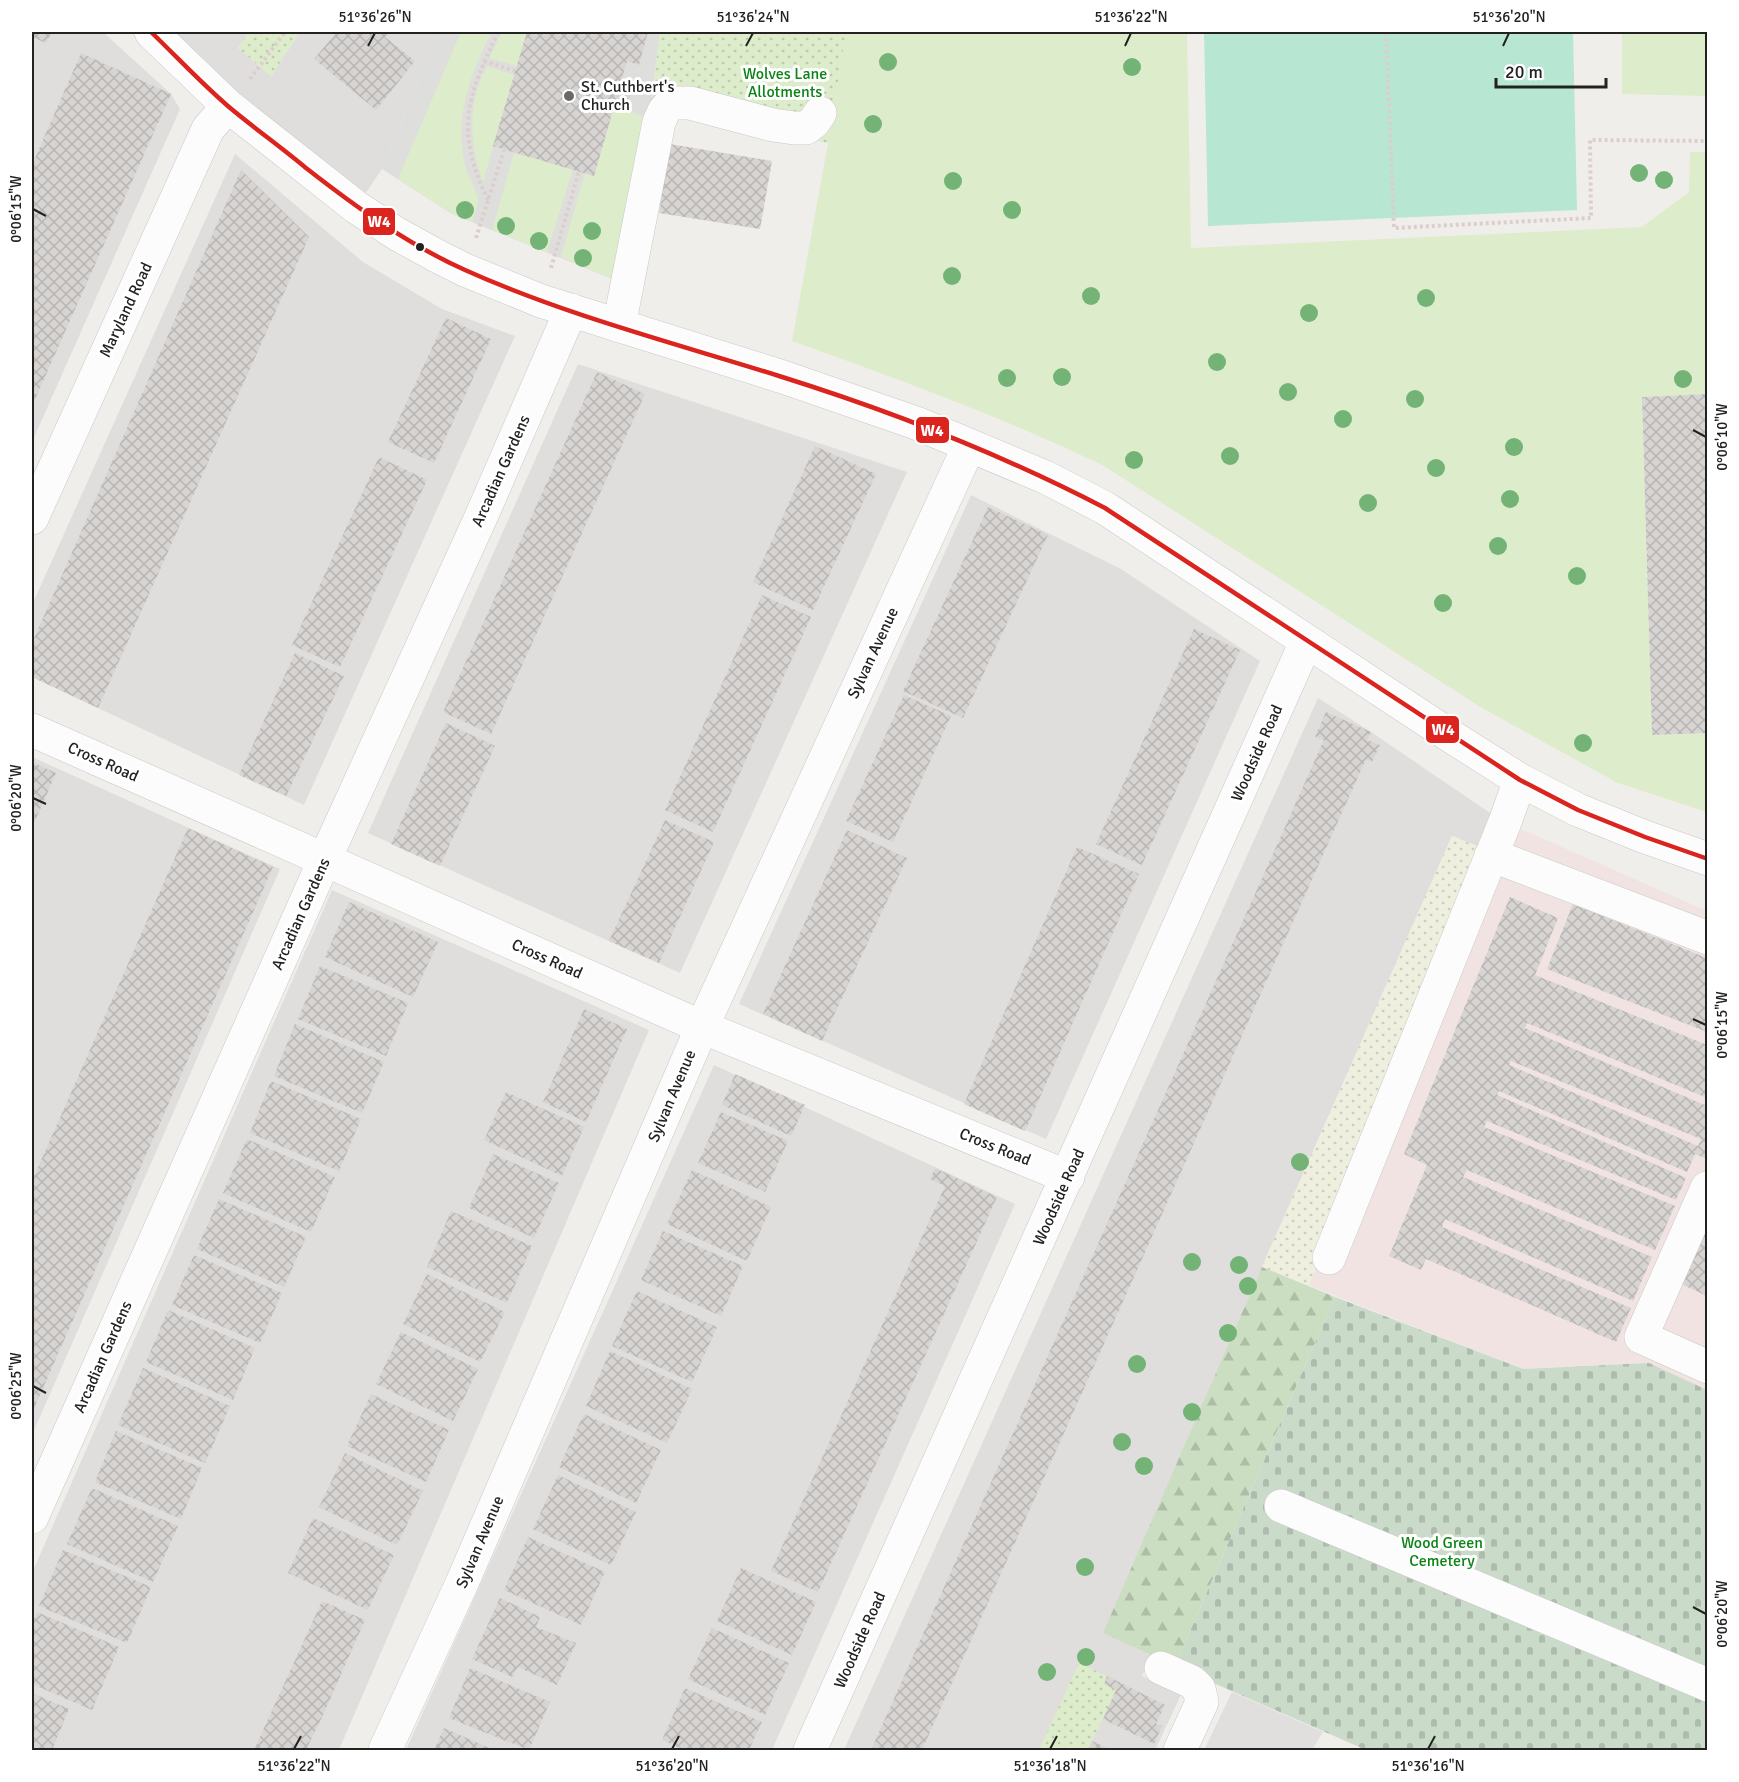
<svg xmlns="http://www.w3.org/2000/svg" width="1739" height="1782" viewBox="0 0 1739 1782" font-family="Signika,sans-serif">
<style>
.residential{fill:#dfdedc}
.commercial{fill:#f1e3e1}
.religious{fill:#dededc}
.farmland{fill:url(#farmland-dots)}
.grass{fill:#ddeccb}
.forest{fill:url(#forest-firs)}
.cemetery{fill:url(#cemetery-stones)}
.garden{fill:url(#garden-dots)}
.pitch{fill:#b7e6d2}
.parking{fill:#e0dfde}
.building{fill:url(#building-cross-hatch);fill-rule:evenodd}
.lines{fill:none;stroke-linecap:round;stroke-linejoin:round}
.minor-casing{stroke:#c9c8c7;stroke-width:34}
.path{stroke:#dccecd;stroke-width:4;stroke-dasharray:3 3;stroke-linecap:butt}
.minor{stroke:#fdfcfc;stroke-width:33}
.bus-1-casing{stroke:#fff;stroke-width:9}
.bus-1{stroke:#dc241f;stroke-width:4.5}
.tree{fill:#73b476}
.ticks{fill:none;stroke:#222;stroke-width:2}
.poi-dot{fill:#6a6968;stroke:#fff;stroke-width:2}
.bus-dot{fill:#222;stroke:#fff;stroke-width:2}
.labels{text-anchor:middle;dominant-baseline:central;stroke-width:6;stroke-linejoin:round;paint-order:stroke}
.park-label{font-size:16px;fill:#0c8416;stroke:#fff}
.poi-label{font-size:16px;fill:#222;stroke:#fff;text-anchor:start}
.street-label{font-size:16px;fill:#222;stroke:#fff}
.line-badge{stroke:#fff;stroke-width:2}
.badge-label{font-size:16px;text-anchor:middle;font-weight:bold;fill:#fff}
.neatline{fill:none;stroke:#222;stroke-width:2}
.ticks-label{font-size:15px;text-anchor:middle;fill:#222}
</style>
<defs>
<pattern id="farmland-dots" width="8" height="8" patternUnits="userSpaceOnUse" patternTransform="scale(1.5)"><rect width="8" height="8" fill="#efefdf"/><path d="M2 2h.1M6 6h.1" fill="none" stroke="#cdcdbf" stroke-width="1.8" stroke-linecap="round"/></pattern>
<pattern id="forest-firs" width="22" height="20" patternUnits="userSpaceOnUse" patternTransform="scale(1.5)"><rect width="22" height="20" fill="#cbdec1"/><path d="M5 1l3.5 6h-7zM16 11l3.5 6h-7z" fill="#aebea6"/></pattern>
<pattern id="cemetery-stones" width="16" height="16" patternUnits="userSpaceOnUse" patternTransform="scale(1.5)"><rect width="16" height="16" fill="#cadbca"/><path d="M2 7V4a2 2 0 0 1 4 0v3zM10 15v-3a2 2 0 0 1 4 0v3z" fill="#adbcad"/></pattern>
<pattern id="garden-dots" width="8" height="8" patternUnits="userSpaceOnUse" patternTransform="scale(1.5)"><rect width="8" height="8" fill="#ddeccb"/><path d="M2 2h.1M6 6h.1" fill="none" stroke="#bdcaae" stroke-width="1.8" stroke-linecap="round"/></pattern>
<pattern id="building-cross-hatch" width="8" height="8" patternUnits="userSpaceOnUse" patternTransform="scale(1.5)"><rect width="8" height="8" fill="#d7d4d2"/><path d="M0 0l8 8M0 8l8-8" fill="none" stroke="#b8b6b4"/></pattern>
</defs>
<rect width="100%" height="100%" fill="#f0eeeb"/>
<!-- residential -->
<path class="residential" d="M32 32H103L171 94 180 109 32 442Z
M151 32H249L238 48 271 76 300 32H440L382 169 356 207Z
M235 154 363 262 442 309 515 336 304 805 32 677V605Z
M578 364 907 472 680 973 368 833Z
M971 495 1121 569 1260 661 1046 1139 739 1004Z
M1318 698 1371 732 1496 817 1482 848 1452 836 1262 1267 1104 1633 1151 1655 1142 1676 1181 1695 1155 1750H844Z
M32 757 280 869 32 1435Z
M332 890 649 1030 339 1750H32V1573Z
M714 1065 1015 1204 772 1750H406Z"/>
<!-- commercial -->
<path class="commercial" d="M1505 822 1707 911V1390L1649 1363 1523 1369 1262 1267 1452 836 1482 848Z"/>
<!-- religious -->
<path class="religious" d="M440 32H660L649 118 620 282 452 214 382 169Z"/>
<!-- farmland -->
<path class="farmland" d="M1452 836 1482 848 1309 1286 1262 1267Z"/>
<!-- grass -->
<path class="grass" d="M461 32H492C470 73 454 118 465 165 468 177 476 188 478 200 479 206 474 216 472 222L452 214 398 179Z
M502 32H527L517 66 489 58Z
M846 32H1187L1191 248 1642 227 1689 192 1690 152H1707V394L1642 397 1652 735 1707 733V812L1618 783 1482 708 1104 466C1003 417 898 379 792 341L828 143Z
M1622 32H1707V96L1622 94Z
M487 66 514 75 483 182C469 144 467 102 487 66Z
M614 107 649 118 620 282 561 257 585 173 594 175Z
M514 153 573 169 547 252 492 230Z"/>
<!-- forest -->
<path class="forest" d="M1262 1267 1335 1297 1175 1666 1103 1633Z"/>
<!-- cemetery -->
<path class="cemetery" d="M1335 1297 1523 1369 1649 1363 1707 1390V1750H1366L1175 1666Z"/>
<!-- garden -->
<path class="garden" d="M249 32H300L271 76 238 48Z
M660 32H846L828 143 669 113 649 118Z
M1079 1663 1127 1686 1115 1710 1103 1719 1092 1741 1094 1750H1039Z"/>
<!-- pitch -->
<path class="pitch" d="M1204 32H1573L1577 210 1208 226Z"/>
<!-- parking -->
<path class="parking" d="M1232 1692 1323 1732 1312 1750H1204Z"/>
<!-- building -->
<path class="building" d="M32 32H52L46 43 32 37Z
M337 32H390L385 37 415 61 376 110 314 59Z
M527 32H648L639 65 627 61 621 81 634 85 626 111 614 107 594 176 493 146Z
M81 53 171 94 32 406V165Z
M670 144 772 161 760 229 659 213Z
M241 170 309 237 98 708 32 677V643Z
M446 318 491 339 434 463 388 442Z
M597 372 645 394 491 734 443 712Z
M1707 394V733L1652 735 1642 397Z
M815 446 876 474 813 610 753 582Z
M379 457 427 480 340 667 292 645Z
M988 507 1048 535 963 718 903 691Z
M762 595 811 617 713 832 665 810Z
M1194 629 1240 650 1142 865 1096 844Z
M295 653 344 676 286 796 239 775Z
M904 695 951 716 893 842 846 821Z
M1326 712 1371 732 1367 740 1380 745 1372 762 1366 759 922 1750H871L1324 740 1315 737Z
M446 723 495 746 440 866 391 844Z
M32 762 56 773 32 828Z
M665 820 714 842 659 963 609 941Z
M188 828 273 867 32 1413V1181Z
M847 830 907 858 822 1041 763 1014Z
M1077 847 1139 874 1025 1131 964 1104Z
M1510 897 1558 918 1535 975 1707 1045V1098L1527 1023 1525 1028 1707 1106V1159L1695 1154 1687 1172 1499 1091 1497 1095 1686 1178 1676 1200 1487 1121 1484 1127 1675 1206 1655 1250 1467 1170 1463 1177 1652 1257 1633 1301 1445 1219 1442 1227 1631 1308 1616 1342 1426 1259 1421 1270 1389 1256 1427 1165 1404 1154ZM1511 1061 1701 1139 1698 1146 1509 1065Z
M349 902 438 942 413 997 325 957Z
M1573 904 1707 958V1032L1547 969Z
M320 966 408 1003 386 1056 298 1019Z
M584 1009 627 1029 586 1122 543 1102Z
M295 1024 384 1062 362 1113 274 1076Z
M735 1074 805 1105 791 1136 722 1105Z
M271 1081 361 1119 339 1171 250 1133Z
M506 1092 584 1127 562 1176 484 1140Z
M721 1112 788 1141 765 1192 698 1163Z
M247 1139 335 1177 311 1232 223 1193Z
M493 1154 559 1183 534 1238 469 1208Z
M935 1168 997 1197 818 1592 771 1571 945 1186 930 1179Z
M692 1170 771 1207 747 1261 667 1224Z
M219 1199 306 1237 284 1287 197 1249Z
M451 1211 532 1246 507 1303 427 1267Z
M1707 1226V1296L1681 1284Z
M663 1231 743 1266 721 1316 641 1280Z
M194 1255 282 1293 260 1343 172 1305Z
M427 1274 505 1312 480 1362 403 1324Z
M637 1291 717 1327 692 1382 612 1346Z
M168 1310 255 1348 233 1400 146 1362Z
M401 1332 478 1369 453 1421 376 1384Z
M610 1351 692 1389 667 1443 586 1406Z
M143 1368 230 1406 205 1463 118 1425Z
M371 1394 449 1430 426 1482 347 1446Z
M584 1414 661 1450 636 1503 559 1467Z
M116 1431 202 1468 181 1519 95 1482Z
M345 1453 423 1491 397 1545 319 1507Z
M558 1475 636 1512 611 1565 533 1529Z
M92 1488 178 1526 153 1582 67 1544Z
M313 1518 394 1555 368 1610 288 1573Z
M528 1537 605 1572 581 1625 504 1590Z
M63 1550 151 1587 127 1643 39 1606Z
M741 1568 816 1602 792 1655 717 1621Z
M500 1598 540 1617 536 1627 576 1643 557 1685 518 1667 512 1677 472 1659Z
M322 1601 365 1620 323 1715 306 1750H254Z
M37 1612 119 1647 92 1710 32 1684V1625Z
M712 1628 789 1663 765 1715 688 1679Z
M470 1668 550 1702 529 1750 449 1718Z
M1107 1676 1165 1705 1156 1724 1162 1726 1154 1744 1103 1719 1116 1690 1104 1684Z
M685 1688 762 1722 749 1750H685L662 1740Z
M32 1693 69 1709 52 1750H32Z
M444 1728 494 1750H434Z
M1092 1741 1112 1750H1088Z"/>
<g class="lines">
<!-- minor casing -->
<g class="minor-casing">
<path id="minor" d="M151 32 228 106 356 207 397 234 437 256 465 270 541 301 783 377 916 423 1045 477 1105 508 1449 735 1520 780 1578 810 1645 837 1708 859
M619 326 659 122 664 111 671 103H690L773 125 794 128H806L814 122 820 113
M32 518 208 129 228 106
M32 730 702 1027 1068 1177
M1491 855 1708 938
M1707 1188 1641 1337 1708 1367
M1329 1258 1505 822 1520 780
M1281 1506 1708 1685
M32 1517 324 861 481 517 571 310
M1161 1668 1192 1682 1199 1689 1202 1702 1180 1750
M385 1750 462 1583 702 1027 969 446
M810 1750 1306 642"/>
</g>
<!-- path -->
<path class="path" d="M1386 32 1394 228 1591 218 1590 140 1708 141
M484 61 515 71
M250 79 285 32
M488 200C454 129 467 98 498 32
M476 238 504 150
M551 268 579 171"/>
<!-- minor -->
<use href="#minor" class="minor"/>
<!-- bus-1 casing -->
<g class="bus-1-casing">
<path id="bus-1" d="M151 32C177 57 202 84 229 107 254 128 281 147 306 168 356 207 407 244 465 270 565 315 674 343 779 376 891 411 1001 454 1105 508L1520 780 1578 810 1645 837 1708 859"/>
</g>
<!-- bus-1 -->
<use href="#bus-1" class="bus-1"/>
</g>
<!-- trees -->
<g class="tree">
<circle cx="888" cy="62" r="9"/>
<circle cx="1132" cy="67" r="9"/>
<circle cx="873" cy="124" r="9"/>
<circle cx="1639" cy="173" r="9"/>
<circle cx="1664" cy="180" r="9"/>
<circle cx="953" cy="181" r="9"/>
<circle cx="465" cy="210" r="9"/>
<circle cx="1012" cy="210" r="9"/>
<circle cx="506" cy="226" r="9"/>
<circle cx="592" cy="231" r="9"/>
<circle cx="539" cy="241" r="9"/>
<circle cx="583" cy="258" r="9"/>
<circle cx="952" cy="276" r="9"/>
<circle cx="1091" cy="296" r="9"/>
<circle cx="1426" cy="298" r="9"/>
<circle cx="1309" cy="313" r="9"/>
<circle cx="1217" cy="362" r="9"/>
<circle cx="1062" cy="377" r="9"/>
<circle cx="1007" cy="378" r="9"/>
<circle cx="1683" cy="379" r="9"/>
<circle cx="1288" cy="392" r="9"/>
<circle cx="1415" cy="399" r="9"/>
<circle cx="1343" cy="419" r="9"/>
<circle cx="1514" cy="447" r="9"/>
<circle cx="1230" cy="456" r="9"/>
<circle cx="1134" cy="460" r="9"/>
<circle cx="1436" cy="468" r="9"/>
<circle cx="1510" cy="499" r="9"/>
<circle cx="1368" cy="503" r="9"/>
<circle cx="1498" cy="546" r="9"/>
<circle cx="1577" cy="576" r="9"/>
<circle cx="1443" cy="603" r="9"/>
<circle cx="1583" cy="743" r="9"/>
<circle cx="1300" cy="1162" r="9"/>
<circle cx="1192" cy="1262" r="9"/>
<circle cx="1239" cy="1265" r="9"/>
<circle cx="1248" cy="1286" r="9"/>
<circle cx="1228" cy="1333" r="9"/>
<circle cx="1137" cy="1364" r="9"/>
<circle cx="1192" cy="1412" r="9"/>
<circle cx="1122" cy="1442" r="9"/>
<circle cx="1144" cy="1466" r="9"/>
<circle cx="1085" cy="1567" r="9"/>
<circle cx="1086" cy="1657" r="9"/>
<circle cx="1047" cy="1672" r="9"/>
</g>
<!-- ticks -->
<path class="ticks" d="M368 46 375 33M746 46 753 33M1125 46 1131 33M1503 46 1509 33M33 209 46 216M1693 430 1706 437M33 798 46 804M1693 1019 1706 1025M33 1386 46 1393M1693 1607 1706 1614M294 1749 301 1736M672 1749 679 1736M1050 1749 1057 1736M1428 1749 1435 1736"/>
<!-- markers -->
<circle class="poi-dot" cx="569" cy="96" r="6"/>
<circle class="bus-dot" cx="420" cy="247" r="5"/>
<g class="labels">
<!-- park labels -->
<g class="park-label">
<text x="785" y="74">Wolves Lane<tspan x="785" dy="18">Allotments</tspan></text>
<text x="1442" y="1543">Wood Green<tspan x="1442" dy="18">Cemetery</tspan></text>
</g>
<!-- poi labels -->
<g class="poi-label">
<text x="581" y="87">St. Cuthbert's<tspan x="581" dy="18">Church</tspan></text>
</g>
<!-- street labels -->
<g class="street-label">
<text transform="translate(126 310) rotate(-65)">Maryland Road</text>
<text transform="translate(501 471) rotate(-66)">Arcadian Gardens</text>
<text transform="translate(873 653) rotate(-65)">Sylvan Avenue</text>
<text transform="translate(1257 753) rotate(-66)">Woodside Road</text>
<text transform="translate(103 762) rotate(24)">Cross Road</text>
<text transform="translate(301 914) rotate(-66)">Arcadian Gardens</text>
<text transform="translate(547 959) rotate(24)">Cross Road</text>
<text transform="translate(672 1096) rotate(-67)">Sylvan Avenue</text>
<text transform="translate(995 1147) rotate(22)">Cross Road</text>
<text transform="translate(1059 1197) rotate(-66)">Woodside Road</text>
<text transform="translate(103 1357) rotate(-66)">Arcadian Gardens</text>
<text transform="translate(480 1542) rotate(-67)">Sylvan Avenue</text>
<text transform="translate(860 1640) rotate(-66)">Woodside Road</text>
</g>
</g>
<g class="line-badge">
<rect x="362" y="207" width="34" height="29" rx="6" fill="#dc241f"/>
<rect x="915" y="416" width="35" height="28" rx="6" fill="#dc241f"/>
<rect x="1425" y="715" width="35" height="29" rx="6" fill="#dc241f"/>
</g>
<g class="badge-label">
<text x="379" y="227">W4</text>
<text x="932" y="436">W4</text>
<text x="1443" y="735">W4</text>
</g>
<!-- border -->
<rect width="1739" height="1782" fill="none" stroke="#ffffff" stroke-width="66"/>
<!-- scale -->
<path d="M1496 78v9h110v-9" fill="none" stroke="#222222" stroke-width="3"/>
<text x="1505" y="78" font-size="18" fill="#222222" stroke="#ffffff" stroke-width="4.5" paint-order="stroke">20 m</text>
<rect x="33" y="33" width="1673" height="1716" class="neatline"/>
<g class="ticks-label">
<text x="375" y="22">51°36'26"N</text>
<text x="753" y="22">51°36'24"N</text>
<text x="1131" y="22">51°36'22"N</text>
<text x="1509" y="22">51°36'20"N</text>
<text transform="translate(16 209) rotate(-90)" y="5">0°06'15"W</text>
<text transform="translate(1722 437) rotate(-90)" y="5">0°06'10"W</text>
<text transform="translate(16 798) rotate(-90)" y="5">0°06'20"W</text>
<text transform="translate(1722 1025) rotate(-90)" y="5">0°06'15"W</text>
<text transform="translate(16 1386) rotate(-90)" y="5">0°06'25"W</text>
<text transform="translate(1722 1614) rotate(-90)" y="5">0°06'20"W</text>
<text x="294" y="1771">51°36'22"N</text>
<text x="672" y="1771">51°36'20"N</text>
<text x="1050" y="1771">51°36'18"N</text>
<text x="1428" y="1771">51°36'16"N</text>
</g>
</svg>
